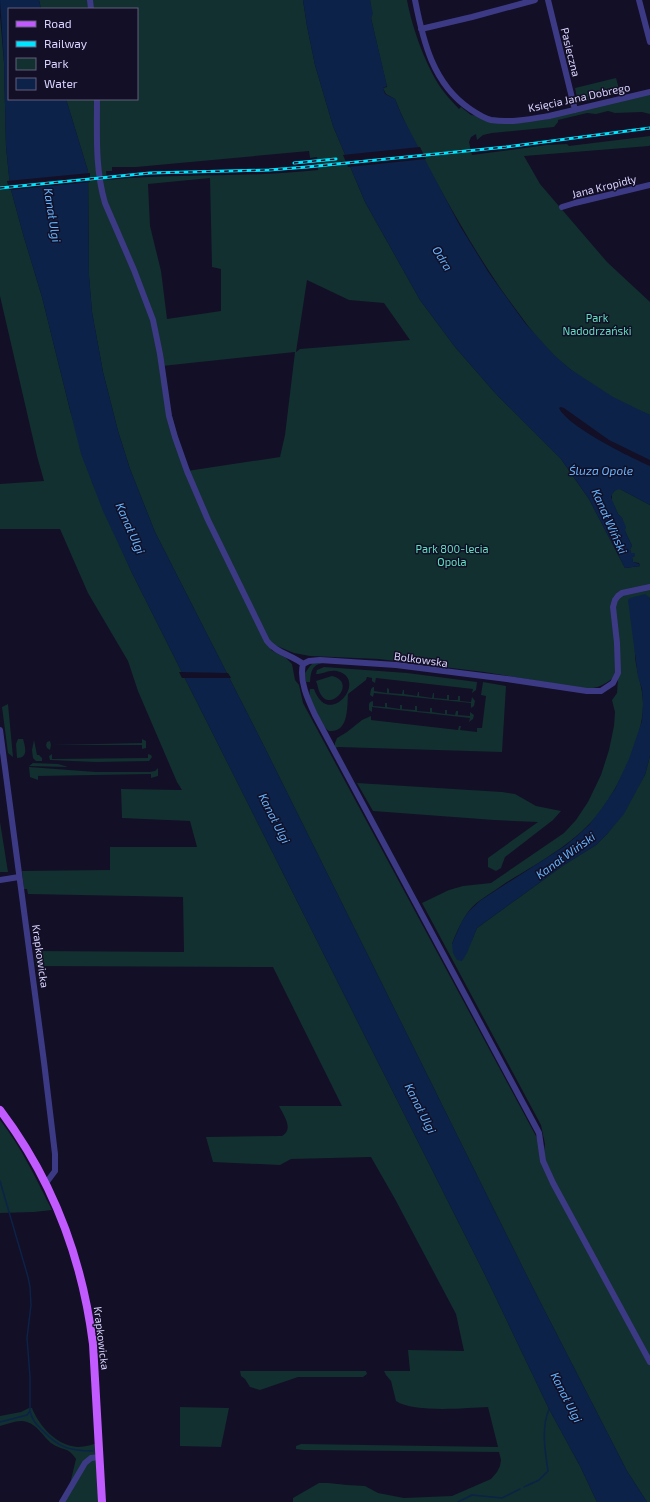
<svg xmlns="http://www.w3.org/2000/svg" width="650" height="1502" viewBox="0 0 650 1502" font-family="'Exo 2',sans-serif">
<style>
.green{fill:#12302f;fill-rule:evenodd}
.water{fill:#0c2248}
.pier{fill:#130f26}
.lines{fill:none;stroke-linecap:round;stroke-linejoin:round}
.stream{stroke:#0c2248;stroke-width:1.5}
.minor{stroke:#3d3a85;stroke-width:6}
.major{stroke:#c25bff;stroke-width:8}
.rail-casing{stroke:#00e5ff;stroke-width:3}
.rail{stroke:#130f26;stroke-width:1.5;stroke-dasharray:4.5;stroke-linecap:butt}
.labels{text-anchor:middle;dominant-baseline:central;stroke-width:3;stroke-linejoin:round;paint-order:stroke}
.street-label{font-size:11px;fill:#d9d4ff;stroke:#130f26}
.park-label{font-size:11px;fill:#5fe0c0;stroke:#130f26}
.water-label{font-size:12px;font-style:italic;fill:#62b6ff;stroke:#130f26}
</style>
<rect width="100%" height="100%" fill="#130f26"/>
<!-- green -->
<path class="green" d="M39 0H303L307 26 315 65 333 126 365 202 420 300 455 347 496 394 561 459 589 499 625 568 640 566 639 563 633 562 632 557 635 556 634 553 631 554 630 549 632 546 625 531 622 518 618 514 612 501V494L616 489H620L650 505V600L649 597C646 609 643 620 640 632 638 637 635 644 635 649 634 668 643 685 643 703 644 735 620 784 602 809 577 843 539 862 504 884 492 893 477 900 468 912 461 922 456 933 452 944L472 940 477 928 564 865 596 845 608 833 645 775 650 756V1502H647L627 1471 530 1282 264 746 155 532 130 469 118 431 103 372 92 312 89 276 88 171 66 99H137V9H41ZM309 151 310 158 317 157 318 170C248 178 177 173 107 180L106 171H112V167H136ZM210 178 212 267 221 269V311L167 319 161 271 150 226 148 184ZM307 280 349 300 384 303 410 340 300 349 296 352ZM295 352 285 435 280 457 187 471 166 394 162 366ZM271 646H277L294 653 310 656 379 659 484 672 586 689C598 688 604 685 613 678L618 679 617 693 612 700 615 712 614 726 609 750 601 775 588 802 576 820 564 833 491 883 463 886 449 890 422 903 541 1125 545 1144 544 1152 537 1138 303 703 299 685 295 680 292 664 286 658 271 650Z
M370 0H407C412 28 427 70 444 92 448 98 454 103 459 109L461 107 471 115 521 120 650 92V114L642 112 615 113 608 111 596 114 587 113 558 120V122L554 127 492 133 483 135 477 140 476 134 471 137 469 142 472 155 547 145 567 144 569 146 650 136V145L649 146 524 156 540 184 607 262 650 302V415C617 402 586 383 559 360 542 345 528 326 514 307 487 271 465 233 443 194 426 163 408 132 395 99L386 94 383 88 387 87 371 18 372 14Z
M0 16 4 62 6 146 10 186 23 234 42 297 70 410 92 482 132 573 485 1275 549 1409 580 1466 597 1502H293V1498L319 1483H328L347 1485 365 1486 378 1493 404 1498 452 1496 491 1479 497 1472 500 1466 501 1460 499 1452 304 1450 296 1449V1446L301 1444 498 1447 488 1407C466 1408 413 1413 396 1401L391 1381 386 1375 384 1371H410L408 1350 464 1351 456 1314 395 1199 371 1157 291 1159 280 1165 213 1162 206 1137 282 1136C294 1129 284 1116 279 1106H342L273 967 36 966 35 951 184 952 183 897 28 894 27 889H24L22 871 110 870V847H197L190 821 122 818 121 789 182 790 177 782 138 691 128 661 88 593 60 529H0V484L44 481 37 456 0 296Z
M616 78 620 93 578 103 575 88Z
M313 663H322C311 666 311 672 310 682H306L305 673 310 666Z
M324 667 407 673 477 682 476 690 472 693 473 689 376 678 375 683 372 681V678L367 677 366 680 348 694C347 707 349 733 329 731 321 726 307 698 310 689H314C328 729 367 682 340 672 331 668 324 674 316 674L317 670Z
M332 676C358 682 330 714 320 693 318 690 318 685 316 681Z
M483 682 506 686 502 752 338 747 335 748V743L337 738 347 732 362 720 371 716V720L458 730 459 726H461L460 730 477 732V728H482L486 696 481 695Z
M373 687H374V691L387 693V688L389 689V693L402 694 403 690H404V694L417 696 418 692H419V696L432 698 433 693H434V698L447 699V695H449V700H458V696H460V701L471 702 472 697 475 701 474 706 471 708V703L374 693 373 697 370 695 371 689Z
M373 701V706L385 707V703H387V707L400 709V705H402V709L415 710V706H417V711L430 712V708H432V712L445 714V710H447V714L455 715 456 711H458V715L470 716V712L474 715 473 719 469 722 470 718 380 708 372 707V712L369 710V704L370 702Z
M8 704 13 757 8 753 2 707Z
M18 739H23C25 746 29 758 17 758L16 744Z
M142 739 146 741V748L142 749V745H51L50 750 47 748 46 745 47 742 50 741 51 745 142 743Z
M34 740 37 755H39L42 758V761H36L33 758 32 750Z
M52 754V759L148 758V754L151 755 152 757 149 761 96 762 50 760 49 756Z
M33 763 58 764 68 767 29 766Z
M29 767 96 772H149L155 771 158 768V776L151 778V774L38 776V780L30 777Z
M357 783 502 792 515 794 536 806 561 811 553 820 505 857 501 868 496 871 488 867V858L538 822 494 820 373 811Z
M0 822 8 872H0Z
M0 1120C22 1148 36 1179 52 1210L34 1212 0 1213Z
M240 1371H366L367 1374 363 1377H298L260 1390 250 1387 245 1379 241 1376Z
M180 1407 229 1408 221 1447 180 1446Z
M29 1408H32C39 1426 57 1446 78 1447 85 1447 93 1444 100 1443L102 1502H62L69 1488 76 1459C68 1446 62 1451 51 1443 43 1436 37 1425 27 1422 19 1419 8 1424 0 1426V1416L21 1412Z"/>
<!-- water -->
<path class="water" d="M0 0H39L41 9H9V99H66L88 171 89 276 92 312 103 372 118 431 130 469 155 532 264 746 530 1282 627 1471 647 1502H597L580 1466 549 1409 485 1275 132 573 103 511 81 454 42 297 23 234 10 186 6 146 4 62Z
M303 0H370L373 14 371 18 387 86 383 88 385 94 395 99 402 116 460 226 489 273 525 323 554 355 570 369 613 397 650 415V460L609 440 564 408 561 407 559 408C568 427 630 457 650 466V505L620 489 614 491 611 497 618 514 622 518 626 527 625 531 632 546 630 549 631 553H635V556L632 557 633 562 639 564 640 566 625 568 589 499 561 459 496 394 455 347 420 300 365 202 333 126 315 65 307 26Z
M645 594 649 597 650 600V756L645 775 624 814 608 833 596 845 564 865 477 928 467 953 462 961 457 960 453 953 452 944 462 921 469 911 481 900 565 846 578 835 589 825 602 808 615 789 629 759 642 721 643 703 642 689 638 677 628 600 630 598Z"/>
<!-- pier -->
<path class="pier" d="M420 147 426 159 348 167 343 155Z
M90 173V182L9 190 7 181Z
M179 672 228 673 231 678H182Z"/>
<g class="lines">
<!-- stream -->
<path class="stream" d="M0 1181 28 1277 30 1287 31 1305 27 1338 30 1377V1411L27 1415 0 1422
M30 1411C32 1420 36 1424 42 1430 58 1447 69 1451 93 1451
M524 1487 539 1480 548 1471C545 1450 541 1429 549 1409
M458 1502 472 1495 502 1498 520 1489"/>
<!-- minor -->
<path class="minor" d="M90 0 91 9
M415 0C423 41 433 84 470 109 476 113 483 118 491 120 510 123 531 119 549 116L650 92
M548 0 575 110
M639 0 650 42
M421 29 472 17 535 0
M97 99C97 134 95 169 105 203L134 270 153 320 160 354 169 416 175 437 187 471 208 520 267 641C276 653 292 655 303 664
M562 207 575 203 650 185
M650 587 622 593 618 596 615 600 613 607 617 643 618 673 613 683 601 691H587L507 679 396 665 320 660 309 661 303 664C299 681 308 700 315 715L539 1133 543 1161 553 1183 650 1362
M0 730 44 1062 55 1154V1171L46 1183
M0 880 19 877
M62 1502 85 1463 91 1458 100 1457"/>
<!-- major -->
<path class="major" d="M0 1110C53 1180 82 1257 93 1344L102 1502"/>
<!-- rail casing -->
<g class="rail-casing">
<path id="rail" d="M294 163 336 159
M0 188 150 173 269 170 307 167 506 147 650 128"/>
</g>
<!-- rail -->
<use href="#rail" class="rail"/>
</g>
<g class="labels">
<!-- street labels -->
<g class="street-label">
<text transform="translate(571 52) rotate(76)">Pasieczna</text>
<text transform="translate(579 97) rotate(-12)">Księcia Jana Dobrego</text>
<text transform="translate(604 186) rotate(-14)">Jana Kropidły</text>
<text transform="translate(421 659) rotate(8)">Bolkowska</text>
<text transform="translate(41 956) rotate(82)">Krapkowicka</text>
<text transform="translate(102 1338) rotate(83)">Krapkowicka</text>
</g>
<!-- park labels -->
<g class="park-label">
<text x="597" y="317">Park<tspan x="597" dy="13">Nadodrzański</tspan></text>
<text x="452" y="548">Park 800-lecia<tspan x="452" dy="13">Opola</tspan></text>
</g>
<!-- water labels -->
<g class="water-label">
<text transform="translate(53 215) rotate(81)">Kanał Ulgi</text>
<text transform="translate(443 258) rotate(58)">Odra</text>
<text x="601" y="470">Śluza Opole</text>
<text transform="translate(610 521) rotate(66)">Kanał Wiński</text>
<text transform="translate(131 528) rotate(66)">Kanał Ulgi</text>
<text transform="translate(275 818) rotate(63)">Kanał Ulgi</text>
<text transform="translate(565 855) rotate(-36)">Kanał Wiński</text>
<text transform="translate(421 1108) rotate(63)">Kanał Ulgi</text>
<text transform="translate(567 1397) rotate(63)">Kanał Ulgi</text>
</g>
</g>
<!-- legend -->
<rect x="8" y="8" width="130" height="92" fill="#130f26" stroke="#625e7d"/>
<rect x="16" y="21" width="20" height="6" fill="#c25bff" stroke="#625e7d"/>
<text x="44" y="28" font-size="12" fill="#d9d4ff">Road</text>
<rect x="16" y="41" width="20" height="6" fill="#00e5ff" stroke="#625e7d"/>
<text x="44" y="48" font-size="12" fill="#d9d4ff">Railway</text>
<rect x="16" y="58" width="20" height="12" fill="#12302f" stroke="#625e7d"/>
<text x="44" y="68" font-size="12" fill="#d9d4ff">Park</text>
<rect x="16" y="78" width="20" height="12" fill="#0c2248" stroke="#625e7d"/>
<text x="44" y="88" font-size="12" fill="#d9d4ff">Water</text>
</svg>
